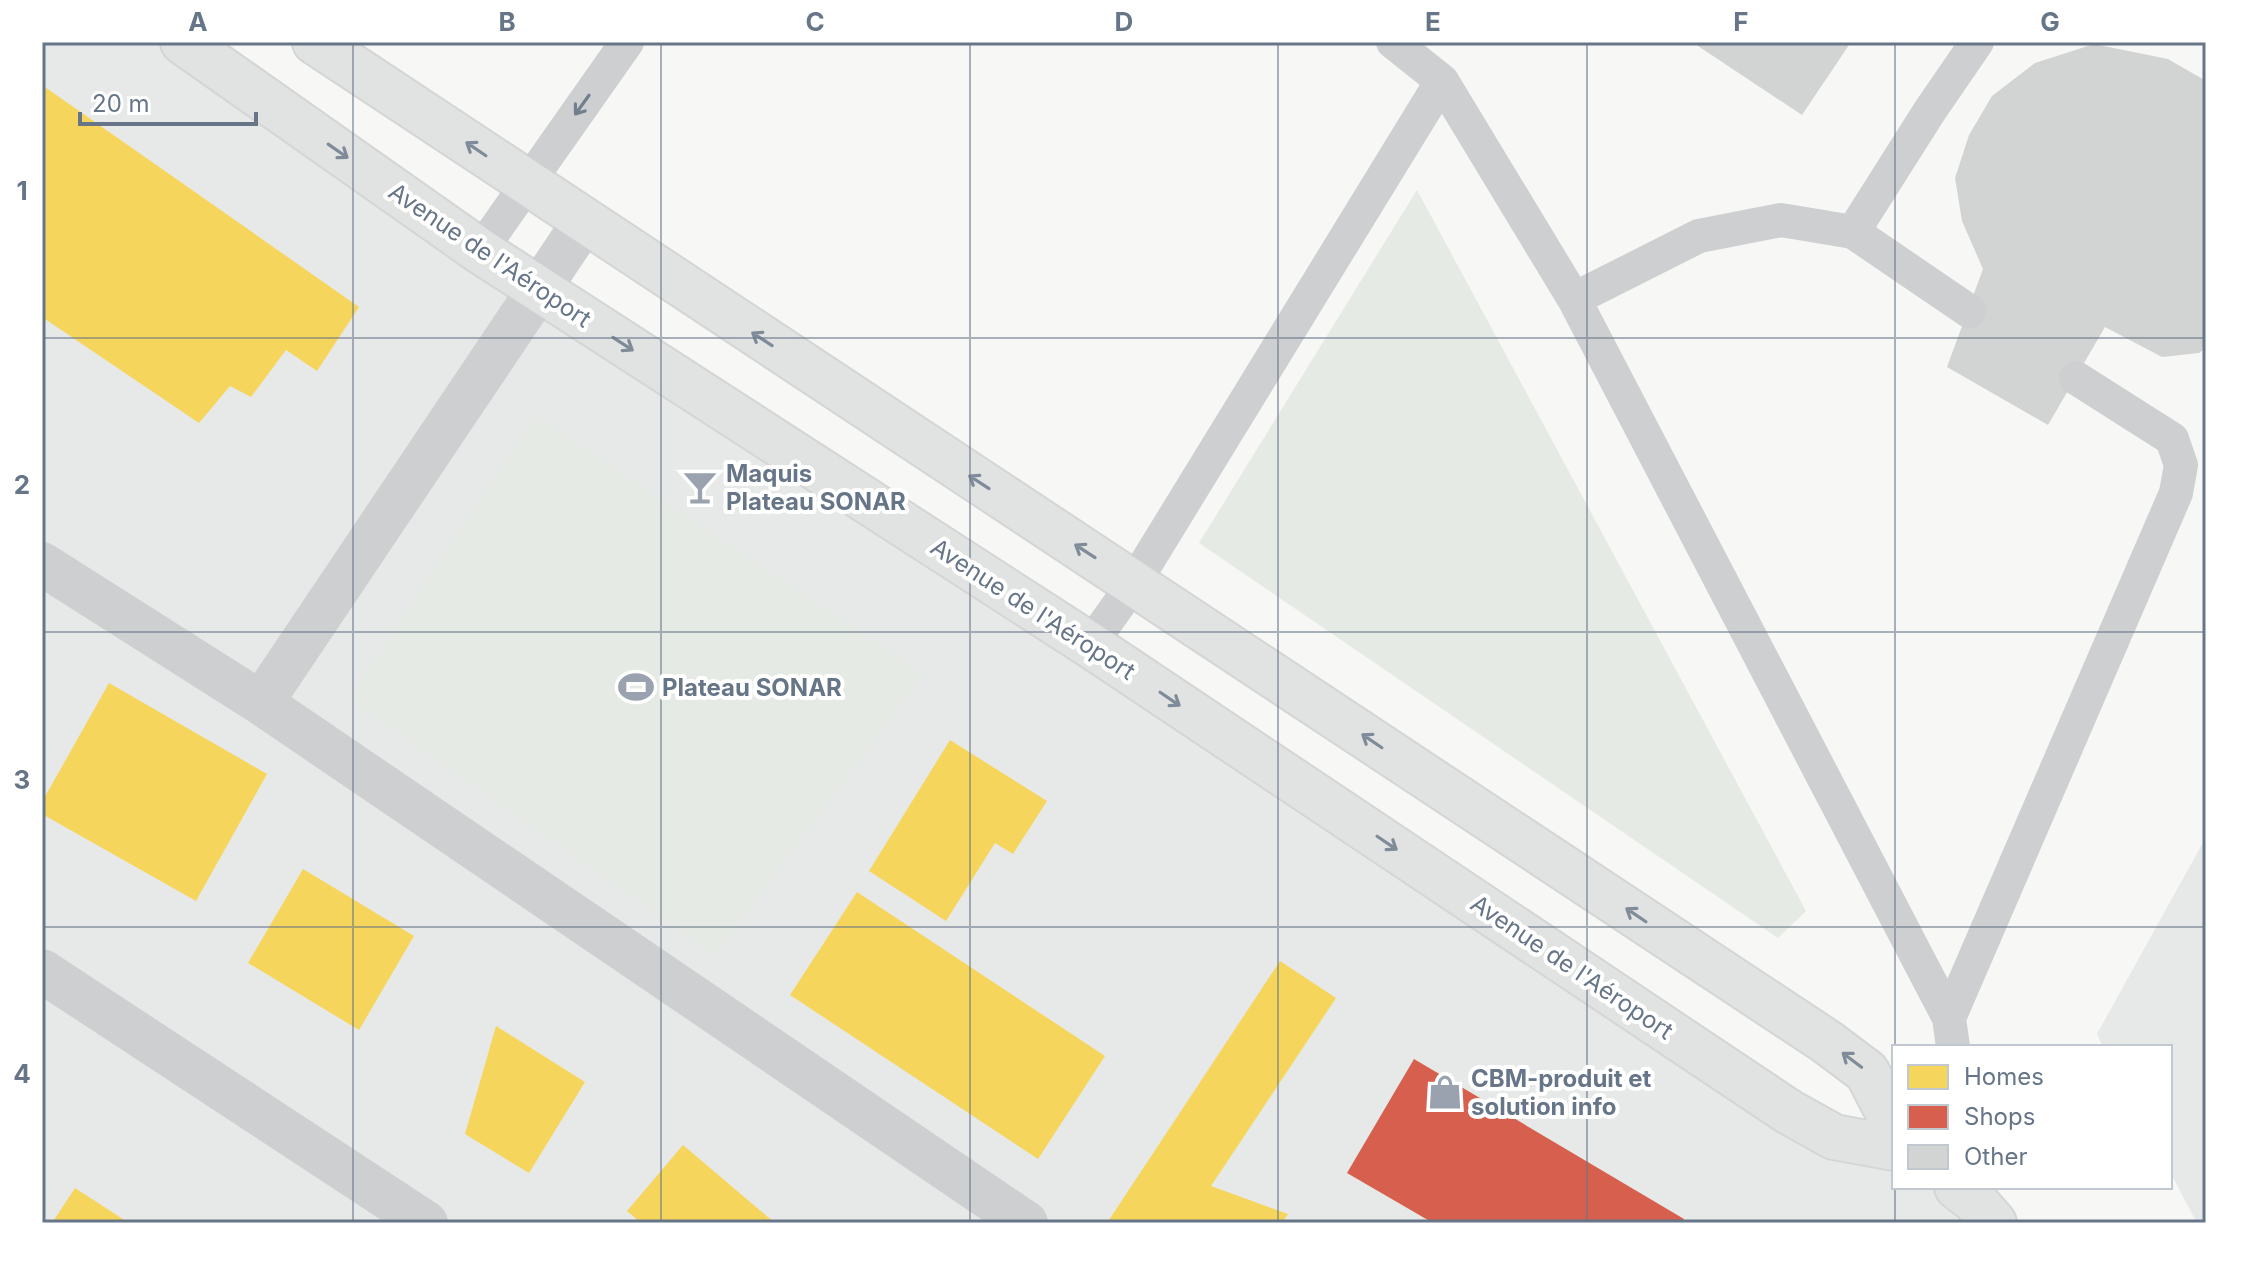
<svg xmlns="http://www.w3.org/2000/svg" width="2248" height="1265" viewBox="0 0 2248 1265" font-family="Inter,sans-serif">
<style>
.built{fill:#e7e9e8}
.green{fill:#e6eae4}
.homes{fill:#f6d55c}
.shops{fill:#d6604d}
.building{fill:#d2d3d3}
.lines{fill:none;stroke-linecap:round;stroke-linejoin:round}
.primary-casing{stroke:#d4d5d5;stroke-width:48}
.service{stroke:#cecfd1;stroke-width:34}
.minor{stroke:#cecfd1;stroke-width:44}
.primary{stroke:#e1e2e2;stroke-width:44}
.oneway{stroke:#707e8e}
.oneway2{stroke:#7f8b99}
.grid{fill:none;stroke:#667587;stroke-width:2;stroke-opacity:0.55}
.labels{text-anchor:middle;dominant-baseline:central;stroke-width:8;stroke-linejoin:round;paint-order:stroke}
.street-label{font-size:24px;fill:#667587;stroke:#fff}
.poi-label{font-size:24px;font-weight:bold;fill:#667587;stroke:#fff;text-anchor:start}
.neatline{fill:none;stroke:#667587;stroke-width:3}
.grid-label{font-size:26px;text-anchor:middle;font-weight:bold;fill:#667587}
</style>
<rect width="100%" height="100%" fill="#f7f7f6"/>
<!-- built -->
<path class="built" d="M42 42H183L1789 1112 1894 1148V1187H1957L1994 1223H42Z
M2206 837V1223H2197L2170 1172V1047H2103L2097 1034Z"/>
<!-- green -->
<path class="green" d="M1417 190 1806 911 1778 938 1199 543Z
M536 416 923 674 715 955 350 699Z"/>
<!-- homes -->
<path class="homes" d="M42 85 359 307 317 371 286 350 251 397 230 386 199 423 42 317Z
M109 683 267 774 196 901 42 814V802Z
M950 740 1047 801 1013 854 995 843 946 921 869 871Z
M303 869 414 936 359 1030 248 963Z
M857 892 1105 1056 1038 1159 790 995Z
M1280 961 1336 998 1211 1186 1288 1214 1282 1223H1107Z
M496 1026 585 1082 529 1173 465 1134Z
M683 1145 775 1223H641L627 1211Z
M75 1188 129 1223H52Z"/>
<!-- shops -->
<path class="shops" d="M1414 1059 1684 1219 1682 1223H1433L1347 1173Z"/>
<!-- building -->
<path class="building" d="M1692 42H1851L1802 115Z
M2094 44 2168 59 2206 81V348L2199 353 2162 357 2105 327 2048 425 1947 367 1983 269 1962 221 1955 178 1969 135 1992 96 2035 63Z"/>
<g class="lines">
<!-- primary casing -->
<g class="primary-casing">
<path id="primary" d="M183 42 480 251 1090 645 1789 1112 1834 1137 1894 1148
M315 42 1827 1042 1867 1072 1894 1124
M1957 1187 1974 1200 1994 1223"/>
</g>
<!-- service -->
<path class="service" d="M1393 42 1442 81 1574 299 1949 1018
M1853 232 1929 112 1977 42
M480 251 627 42
M1574 299 1699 236 1781 220 1853 232 1969 311
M1090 645 1134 583 1442 81
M1953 1047 1949 1018 2176 493 2181 465 2172 439 2076 378"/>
<!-- minor -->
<path class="minor" d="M42 564 261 703 1026 1223
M261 703 584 222
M42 971 426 1223"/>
<!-- primary -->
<use href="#primary" class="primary"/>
</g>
<!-- one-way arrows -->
<defs><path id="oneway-shaft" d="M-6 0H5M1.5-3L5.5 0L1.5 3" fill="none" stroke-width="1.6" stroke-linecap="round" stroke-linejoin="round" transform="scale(2)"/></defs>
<use class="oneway" href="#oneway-shaft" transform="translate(582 105) rotate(126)"/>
<g class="oneway2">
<use href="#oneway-shaft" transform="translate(476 149) rotate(-146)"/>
<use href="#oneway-shaft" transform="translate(338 151) rotate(35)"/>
<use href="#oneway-shaft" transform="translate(762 339) rotate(-147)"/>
<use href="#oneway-shaft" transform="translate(623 344) rotate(33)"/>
<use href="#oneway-shaft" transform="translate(979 482) rotate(-147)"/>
<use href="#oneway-shaft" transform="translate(1085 551) rotate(-147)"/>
<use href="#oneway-shaft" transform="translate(1170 699) rotate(34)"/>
<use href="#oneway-shaft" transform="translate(1372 741) rotate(-146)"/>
<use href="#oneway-shaft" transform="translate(1387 843) rotate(34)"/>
<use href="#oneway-shaft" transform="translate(1636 915) rotate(-146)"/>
<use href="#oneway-shaft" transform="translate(1852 1060) rotate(-143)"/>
</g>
<!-- grid -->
<path class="grid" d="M353 42V1223M661 42V1223M970 42V1223M1278 42V1223M1587 42V1223M1895 42V1047M42 338H2206M42 632H2206M42 927H2206M1895 1187V1223"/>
<!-- icons -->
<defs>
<g id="bar-bare" transform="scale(2.76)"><path d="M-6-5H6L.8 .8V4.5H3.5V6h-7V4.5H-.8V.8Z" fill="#99a2ae" stroke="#fff" stroke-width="2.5" paint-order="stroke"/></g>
<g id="stadium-bare" transform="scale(2.76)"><path d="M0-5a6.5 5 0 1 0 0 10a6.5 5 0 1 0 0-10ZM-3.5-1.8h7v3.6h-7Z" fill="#99a2ae" stroke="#fff" stroke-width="2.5" paint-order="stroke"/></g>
<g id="shop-bare" transform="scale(2.76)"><path d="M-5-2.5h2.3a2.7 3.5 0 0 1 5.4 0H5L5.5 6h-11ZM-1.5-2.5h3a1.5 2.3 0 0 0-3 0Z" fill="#99a2ae" stroke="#fff" stroke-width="2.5" paint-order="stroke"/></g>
</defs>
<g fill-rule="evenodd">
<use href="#bar-bare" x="700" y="487"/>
<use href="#stadium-bare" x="636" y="687"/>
<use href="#shop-bare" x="1445" y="1092"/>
</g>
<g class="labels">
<!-- street labels -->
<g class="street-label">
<text transform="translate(490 255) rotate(34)">Avenue de l'Aéroport</text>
<text transform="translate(1033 609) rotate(33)">Avenue de l'Aéroport</text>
<text transform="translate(1572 967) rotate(34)">Avenue de l'Aéroport</text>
</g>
<!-- poi labels -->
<g class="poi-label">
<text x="726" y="473">Maquis<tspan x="726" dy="28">Plateau SONAR</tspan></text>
<text x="662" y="687">Plateau SONAR</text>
<text x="1471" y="1078">CBM-produit et<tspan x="1471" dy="28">solution info</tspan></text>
</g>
</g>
<!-- border -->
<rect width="2248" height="1265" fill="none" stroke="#ffffff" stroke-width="88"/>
<!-- legend -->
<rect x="1892" y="1045" width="280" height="144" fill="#ffffff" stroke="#c2c8cf" stroke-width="2"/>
<rect x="1908" y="1065" width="40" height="24" fill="#f6d55c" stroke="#c2c8cf" stroke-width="2"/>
<text x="1964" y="1085" font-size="24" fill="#667587">Homes</text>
<rect x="1908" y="1105" width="40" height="24" fill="#d6604d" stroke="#c2c8cf" stroke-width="2"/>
<text x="1964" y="1125" font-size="24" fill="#667587">Shops</text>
<rect x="1908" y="1145" width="40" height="24" fill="#d2d3d3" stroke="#c2c8cf" stroke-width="2"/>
<text x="1964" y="1165" font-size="24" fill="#667587">Other</text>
<!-- scale -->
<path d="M80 112v12h176v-12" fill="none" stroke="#667587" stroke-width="4"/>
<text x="92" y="112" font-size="24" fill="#667587" stroke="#ffffff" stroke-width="6" paint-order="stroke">20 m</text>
<rect x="44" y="44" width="2160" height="1177" class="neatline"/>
<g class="grid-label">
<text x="198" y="31">A</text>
<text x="507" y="31">B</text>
<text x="815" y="31">C</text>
<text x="1124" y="31">D</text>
<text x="1433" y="31">E</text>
<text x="1741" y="31">F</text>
<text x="2050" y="31">G</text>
<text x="22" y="200">1</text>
<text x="22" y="494">2</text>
<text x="22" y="789">3</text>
<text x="22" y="1083">4</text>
</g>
</svg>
